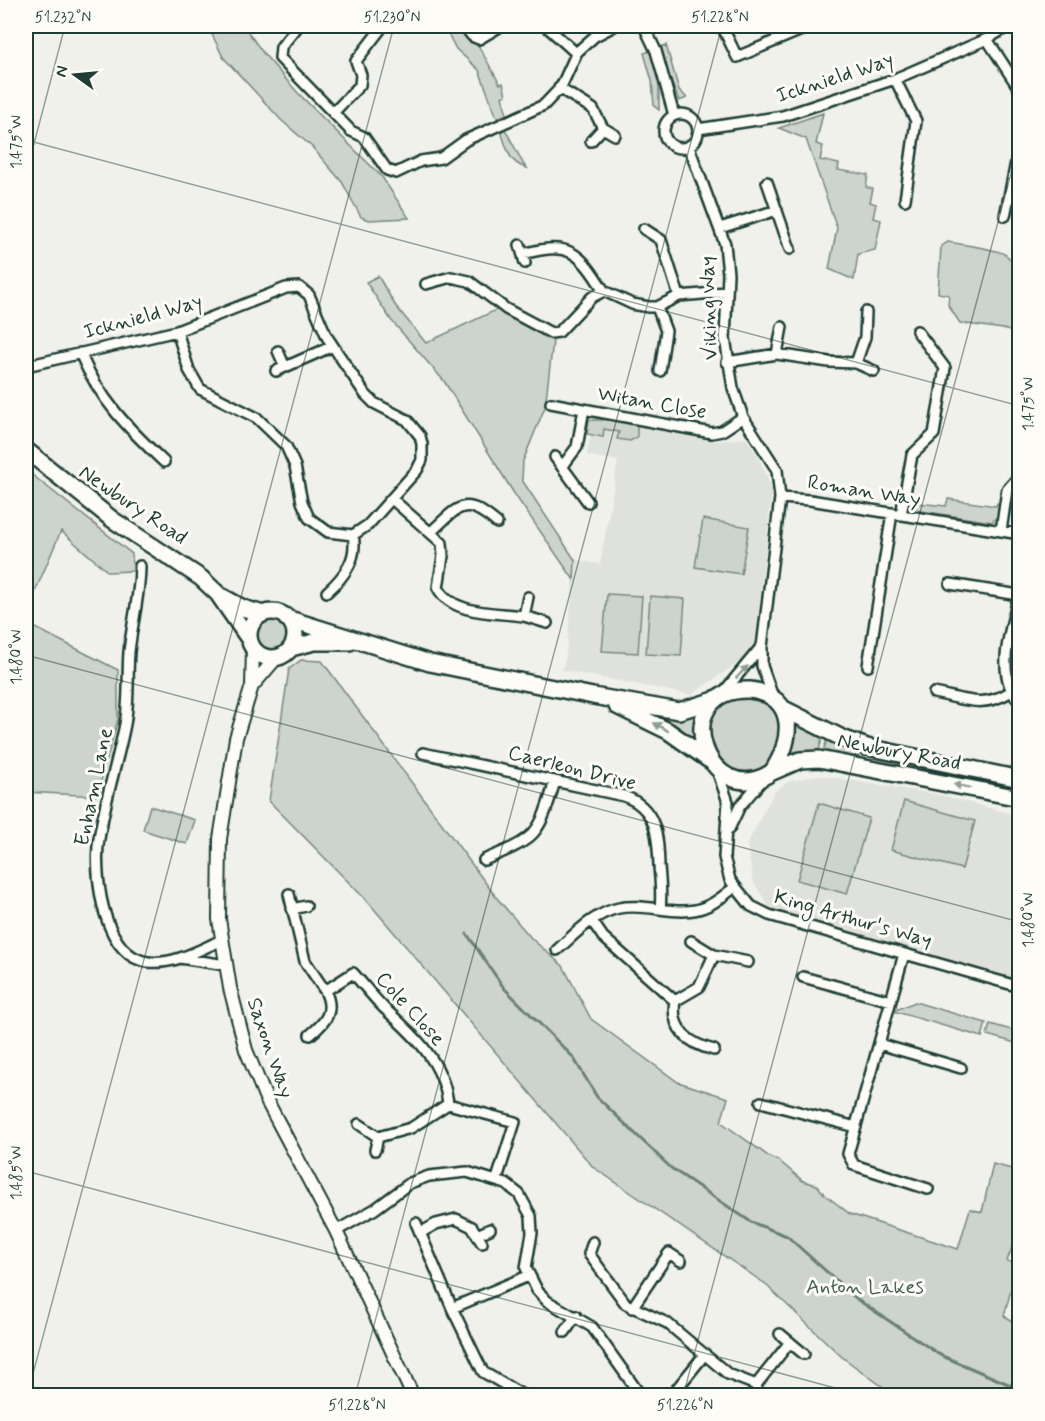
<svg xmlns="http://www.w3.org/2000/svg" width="1045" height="1421" viewBox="0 0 1045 1421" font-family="Mynerve,sans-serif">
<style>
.built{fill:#dfe2dc}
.green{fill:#cdd3cd;stroke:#768880;stroke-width:1.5}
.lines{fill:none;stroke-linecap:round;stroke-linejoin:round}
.stream{stroke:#6c8077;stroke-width:3}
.minor-casing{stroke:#1f3d34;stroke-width:14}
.tertiary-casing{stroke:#1f3d34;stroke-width:16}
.primary-casing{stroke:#1f3d34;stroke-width:20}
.minor{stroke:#fdfcf7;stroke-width:9}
.tertiary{stroke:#fdfcf7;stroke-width:12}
.primary{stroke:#fdfcf7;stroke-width:15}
.oneway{fill:#8e9c96}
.ticks{fill:none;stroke:#1f3d34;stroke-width:1.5;stroke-opacity:0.45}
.labels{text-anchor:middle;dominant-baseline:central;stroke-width:6;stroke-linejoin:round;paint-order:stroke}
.street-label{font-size:21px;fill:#1f3d34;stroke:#fdfcf7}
.park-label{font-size:21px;fill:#425b53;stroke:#fdfcf7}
.neatline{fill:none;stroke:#1f3d34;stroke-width:2}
.ticks-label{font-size:15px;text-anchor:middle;fill:#1f3d34}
</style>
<rect width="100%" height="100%" fill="#f0f1eb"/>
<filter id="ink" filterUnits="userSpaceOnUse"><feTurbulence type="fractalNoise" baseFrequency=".0167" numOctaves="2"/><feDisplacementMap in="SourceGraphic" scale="12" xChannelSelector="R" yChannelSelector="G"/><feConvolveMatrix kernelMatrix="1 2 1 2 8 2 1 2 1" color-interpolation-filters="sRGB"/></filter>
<g filter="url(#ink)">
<!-- built -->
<path class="built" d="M594 416 716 441 746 438 758 456 772 490 754 652 691 695 562 670 566 656 575 560 600 564 618 461 587 455Z
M817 775 941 795 1019 816V981L769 907 753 881 747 844 774 792 788 782Z"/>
<!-- green -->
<path class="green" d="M208 26H244L263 53 298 93 382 177 409 218 368 220 361 217 342 182 312 147 281 120 223 57Z
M444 26H457L470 42 478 45 500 84 503 83 506 95 502 97 507 114 497 118 479 70 456 49Z
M666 45 679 90 687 98 679 101 658 48Z
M651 51 659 81V110L654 106 652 81 644 53Z
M823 113 816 144 823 146 820 160 839 164 838 170 868 175 866 187 873 189 870 202 876 204 873 218 881 220 875 250 858 254 854 280 829 269 837 228 806 139 779 128Z
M505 129 524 165 527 168C508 163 507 148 501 131Z
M948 242C959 244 999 249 1006 255 1028 272 1020 310 1019 334L1003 329 960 323 948 305 949 295 938 293 941 246Z
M378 276 395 305 426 343 498 309 553 341 545 407 523 461 522 480 575 560 574 580 515 495 444 381 391 320 366 282Z
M603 418 637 425V437L630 441 617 439 619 432 604 429 603 437 587 434 589 420H603Z
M26 470 132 554 133 571 108 572 61 531 26 613Z
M948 499 996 506 997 503 1002 504 1000 513 992 522 915 510 917 503 946 506Z
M703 519 749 527 741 574 695 567Z
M607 594 642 596 638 653 602 651Z
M650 596 685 599 681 656 646 654Z
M256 634a16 16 0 1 1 32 0a16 16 0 1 1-32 0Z
M26 623 118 670V719L97 796 26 792Z
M301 660 322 661 496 897 532 939 563 966 591 1019 678 1082 728 1098 721 1122 771 1158 778 1160 803 1181 817 1185 824 1194 850 1214 958 1249 970 1209 982 1212 993 1164 1019 1171V1234H1017L1007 1261 1018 1264 1004 1316 1019 1324V1395H894L842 1357 764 1283 593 1167 369 903 269 801 289 669Z
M708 734a37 37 0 1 1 74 0a37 37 0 1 1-74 0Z
M699 711 697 745 651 713Z
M793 717 823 734 818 755 788 759 795 742Z
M828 736 857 752 1019 785V792L822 755Z
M904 801 975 821 962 869 891 850Z
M819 803 869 818 847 894 797 880Z
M150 806 195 820 187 844 143 830Z
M915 1002 986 1023 982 1037 893 1011Z
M990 1024 1019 1032V1044L987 1035Z"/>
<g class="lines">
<!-- stream -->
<path class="stream" d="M467 934 504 988 573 1057 597 1097 671 1168 751 1222 787 1236 858 1300 940 1355 1020 1389"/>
<!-- minor casing -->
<g class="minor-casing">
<path id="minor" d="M298 26 281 47 280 58 351 131 364 137 387 170 396 173 421 161 441 158 466 140 544 105 561 87 577 52 595 36 614 26
M464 26 472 36 479 39 501 26
M546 26 576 53
M644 26 656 51 674 115
M722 26 737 57 811 26
M647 31 659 26
M987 39 1020 90
M895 79 916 121 905 200
M559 88 593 109 603 128 615 135
M334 112 360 85 361 75 356 61 383 26
M664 131a17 17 0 1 1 34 0a17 17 0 1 1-34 0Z
M698 129 783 116 895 79 987 39 1009 26
M591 141 603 128
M689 147 725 244 728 274 725 338 733 388 743 417 777 470 780 498 762 647V666L773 697
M767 182 790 249
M1005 216 1020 143
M720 228 777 210
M644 229 661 240 679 296
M520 245 525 263
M523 254C569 241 579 251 604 291
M426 284 451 277 469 281 506 309 551 333 559 332 592 297 604 291 632 304 649 307H657L679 296 726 292
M657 307 666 331 660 371
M278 351 285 367
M80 353C100 400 127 427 164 462
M777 354 782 327
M727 362 777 354 829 362 856 363 874 371
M856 363 865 337 866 312
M26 366 177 331 286 288 299 287 309 295 327 337 365 394 374 403 407 420 420 436 422 444V460L417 470 368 525 353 535 328 532 309 518 302 502 295 466 286 446 257 418 200 389 189 370 177 331
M276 371 333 346
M551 403 712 433 722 431 743 417
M555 457 588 502
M562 467 577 447 584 409
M780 498 810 500 1020 534
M392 499 442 543 443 556 438 588C453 616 497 612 524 616L528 597
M901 515 912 455 934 434 945 368 917 331
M1001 531 1007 490 1020 475
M431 532C459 506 464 495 497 523
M140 566C140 594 132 623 129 652 127 678 130 704 124 729 116 768 103 806 98 846 95 881 104 956 148 962 174 965 199 950 222 940
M950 584 1019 595
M1020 590C1013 624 992 673 1020 702
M327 592C345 576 358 558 353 535
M524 616 547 623
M868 666 892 513
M934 693C965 699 982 709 1010 692
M722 694 761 647
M423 753 624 796C657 808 658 836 659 866 660 880 662 894 660 909
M717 770 728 802 724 857 730 880 751 906 769 915 1020 987
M729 829 740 806 765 777
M484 860C537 838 539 836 555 781
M289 894 305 961 325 991
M292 909 306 906
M592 921 603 937 675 1001
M691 941 714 955 748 962
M557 950C575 934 594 913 619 908 647 902 680 919 707 906 717 902 725 894 734 888
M904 954 848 1154 854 1165 928 1189
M180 958 226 965
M803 977 891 1001
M310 1035C326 1022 335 1011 325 991L353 973C363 984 373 997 384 1008 413 1034 444 1062 448 1104
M879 1044 961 1068
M714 1050C689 1044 670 1029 675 1001L699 987 714 955
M761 1102 856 1127
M359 1124 378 1137
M375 1150 378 1137 411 1128 448 1104 515 1122 497 1179
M416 1223 452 1308
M336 1231 375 1209 410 1183 429 1176 467 1172 506 1184 519 1194 531 1216 532 1233 526 1268 537 1290 547 1301 592 1327 641 1396
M420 1233 436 1224 456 1219 472 1227 482 1243
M477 1235 490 1229
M593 1242 589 1254 626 1304 667 1323 728 1374 756 1385 759 1396
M632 1308 669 1253 681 1261
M565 1332 576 1316
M780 1334 804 1354
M756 1385 790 1342
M524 1396 483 1372 452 1308 528 1276
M671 1396 705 1354"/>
</g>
<!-- tertiary casing -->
<g class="tertiary-casing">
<path id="tertiary" d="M253 649 252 686 236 738 220 839 219 919 230 988 246 1050 267 1101 336 1231 413 1396
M253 685 277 657"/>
</g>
<!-- primary casing -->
<g class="primary-casing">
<path id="primary" d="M26 450 113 520 201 578 218 594 249 639
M223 597 243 608 263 614
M249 635a23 23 0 1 1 46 0a23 23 0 1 1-46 0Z
M286 618 430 663 593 696 679 711 715 700
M291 648 314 642H350
M750 690C798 696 793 741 772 772 707 815 664 687 750 690Z
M617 706 668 731 709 760
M782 708 842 738 867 747 1020 779
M772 772 800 760 819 759 1020 798"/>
</g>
<!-- minor -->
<use href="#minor" class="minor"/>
<!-- tertiary -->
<use href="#tertiary" class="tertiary"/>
<!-- primary -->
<use href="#primary" class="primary"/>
</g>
<!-- one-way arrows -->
<defs><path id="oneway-solid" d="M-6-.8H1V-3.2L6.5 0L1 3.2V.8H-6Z" transform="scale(1.5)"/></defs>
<g class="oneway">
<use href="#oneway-solid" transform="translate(742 672) rotate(-46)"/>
<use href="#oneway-solid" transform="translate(661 727) rotate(-150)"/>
<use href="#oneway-solid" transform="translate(962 786) rotate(-168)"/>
</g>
</g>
<!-- ticks -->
<path class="ticks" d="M26 140 1020 406M26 174 65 26M26 655 1020 922M26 1171 865 1396M27 1396 394 26M355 1396 722 26M683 1396 1020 140M1011 1396 1020 1365"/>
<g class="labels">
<!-- street labels -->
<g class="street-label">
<text transform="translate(835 78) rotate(-18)">Icknield Way</text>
<text transform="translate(709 308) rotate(-92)">Viking Way</text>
<text transform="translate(143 317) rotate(-15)">Icknield Way</text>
<text transform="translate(652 403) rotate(10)">Witan Close</text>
<text transform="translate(864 491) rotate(9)">Roman Way</text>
<text transform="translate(133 505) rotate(34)">Newbury Road</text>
<text transform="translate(899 752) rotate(11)">Newbury Road</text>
<text transform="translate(572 768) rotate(14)">Caerleon Drive</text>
<text transform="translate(94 787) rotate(-78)">Enham Lane</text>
<text transform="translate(853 919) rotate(16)">King Arthur's Way</text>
<text transform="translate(410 1009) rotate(48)">Cole Close</text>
<text transform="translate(270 1048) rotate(71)">Saxon Way</text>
</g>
<!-- park labels -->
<g class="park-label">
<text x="865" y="1287">Anton Lakes</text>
</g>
</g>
<!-- margin -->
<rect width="1045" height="1421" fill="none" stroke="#fdfcf7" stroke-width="66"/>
<!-- north arrow -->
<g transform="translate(75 75) rotate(285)" stroke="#fdfcf7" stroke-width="4.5" paint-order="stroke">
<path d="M0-4.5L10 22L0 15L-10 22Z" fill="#1f3d34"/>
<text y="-9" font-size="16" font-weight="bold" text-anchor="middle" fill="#1f3d34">N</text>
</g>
<rect x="33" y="33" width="979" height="1355" class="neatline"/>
<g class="ticks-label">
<text x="63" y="22">51.232°N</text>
<text x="392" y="22">51.230°N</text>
<text x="720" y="22">51.228°N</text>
<text transform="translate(16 142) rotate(-90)" y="5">1.475°W</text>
<text transform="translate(1028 404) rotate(-90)" y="5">1.475°W</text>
<text transform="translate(16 657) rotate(-90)" y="5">1.480°W</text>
<text transform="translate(1028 920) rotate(-90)" y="5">1.480°W</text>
<text transform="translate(16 1173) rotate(-90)" y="5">1.485°W</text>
<text x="357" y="1410">51.228°N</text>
<text x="685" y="1410">51.226°N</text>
</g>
</svg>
